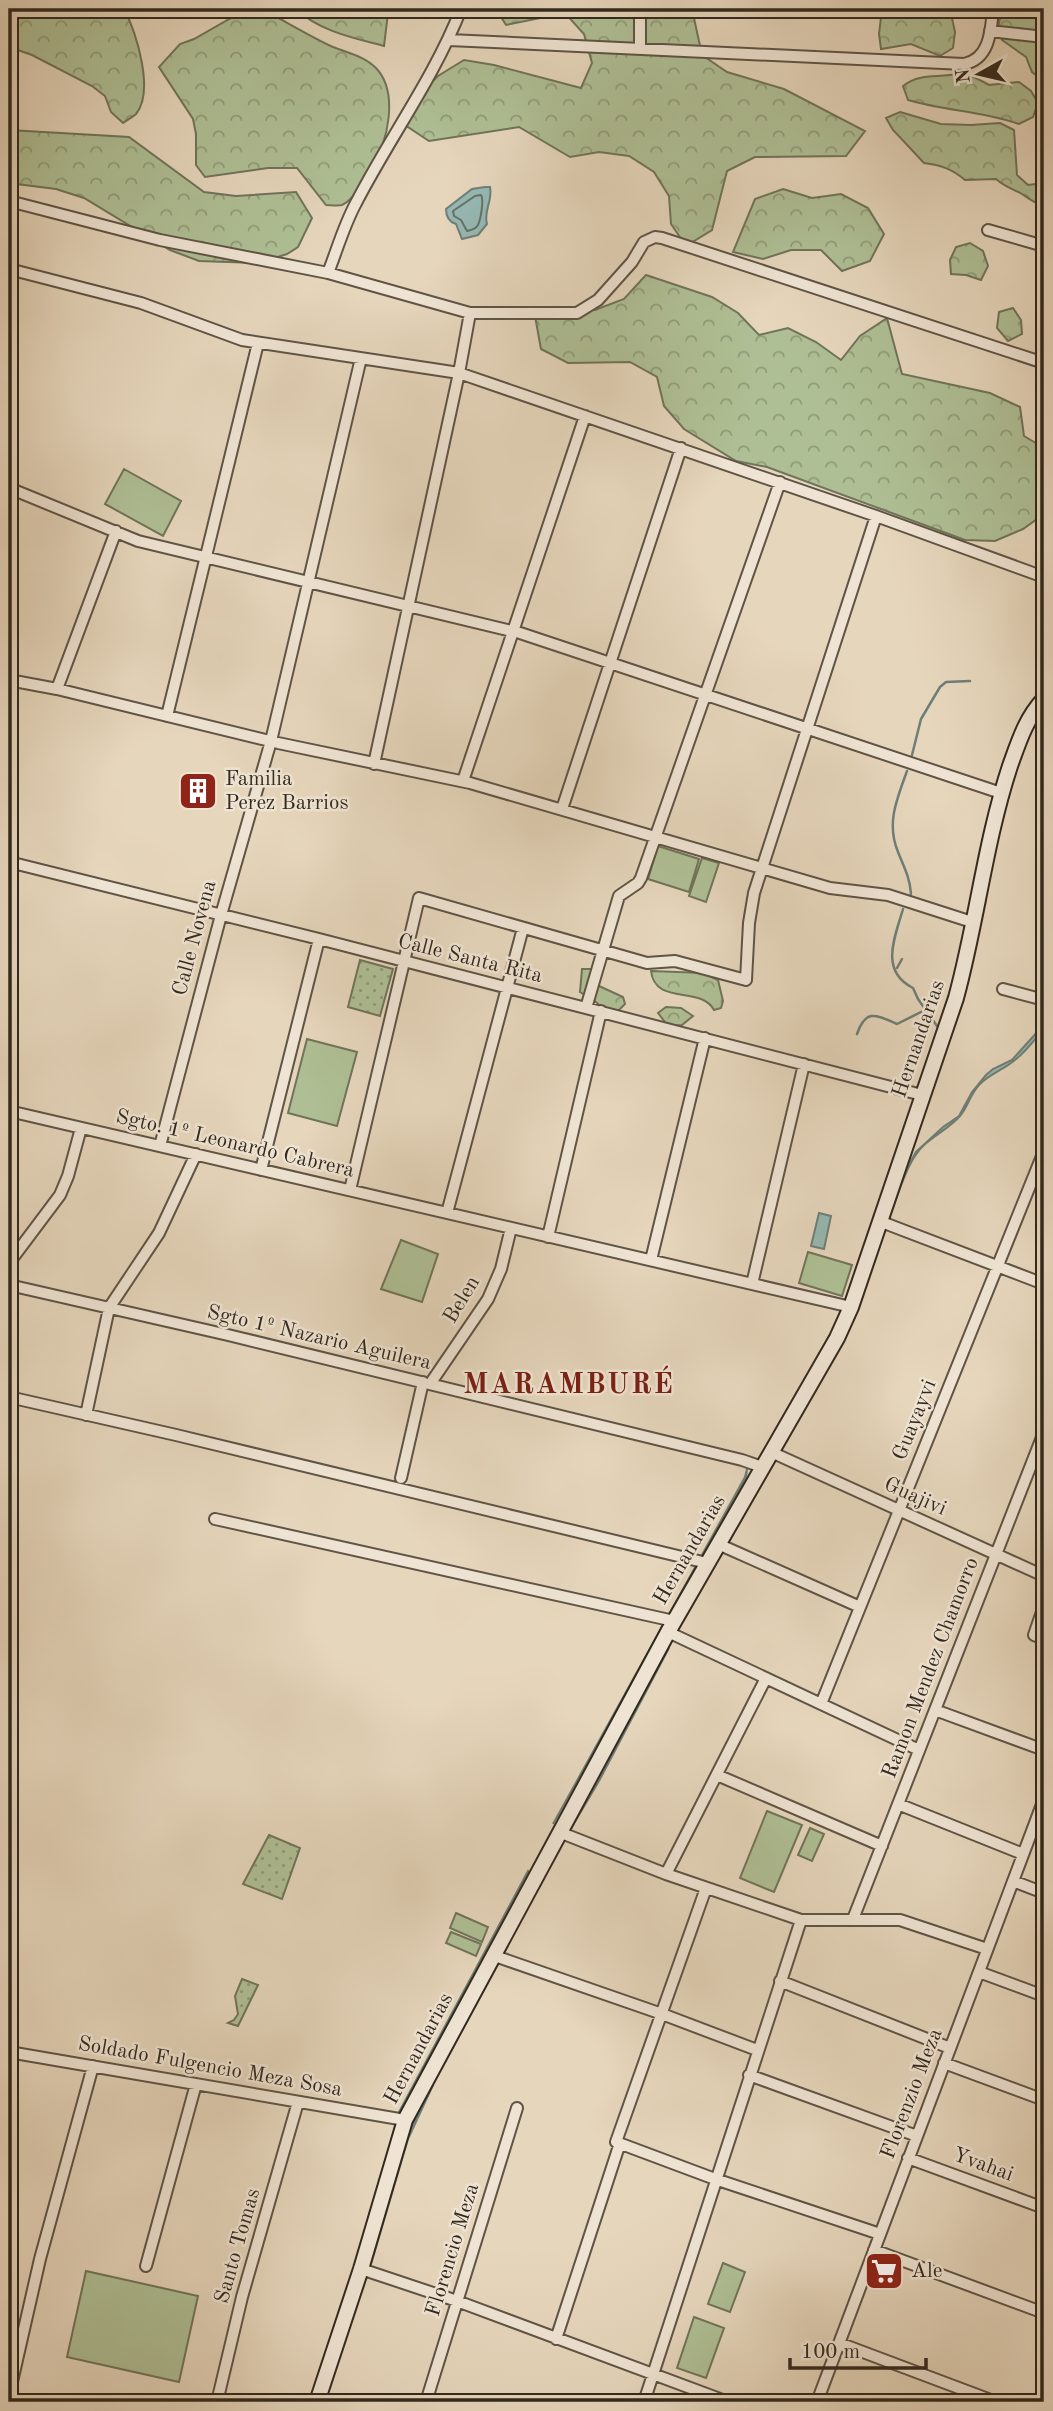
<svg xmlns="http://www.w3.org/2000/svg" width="1053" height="2411" viewBox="0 0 1053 2411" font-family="'Old Standard TT',serif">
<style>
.forest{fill:url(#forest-crowns);stroke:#70745a;stroke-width:2}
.park{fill:url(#park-dots);stroke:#70745a;stroke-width:2}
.pitch{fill:#afbf95;stroke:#70745a;stroke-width:2}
.water{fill:#96b9b4;stroke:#6e7f78;stroke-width:2}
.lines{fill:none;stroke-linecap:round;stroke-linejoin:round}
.shore{stroke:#647169;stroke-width:2}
.stream{stroke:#6e7f78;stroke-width:2.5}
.street-casing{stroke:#5f5446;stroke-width:14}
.secondary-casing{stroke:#32291e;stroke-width:18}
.street{stroke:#efe4d3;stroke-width:10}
.secondary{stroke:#efe4d3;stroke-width:14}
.labels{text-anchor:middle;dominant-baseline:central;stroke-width:5;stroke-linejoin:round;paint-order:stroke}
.poi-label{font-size:21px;fill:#32291e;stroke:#efe4d3;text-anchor:start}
.street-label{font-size:21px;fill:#32291e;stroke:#efe4d3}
.district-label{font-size:28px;font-weight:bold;letter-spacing:2px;fill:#7a1f14;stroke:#efe4d3}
</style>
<defs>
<pattern id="forest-crowns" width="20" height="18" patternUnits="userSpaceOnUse" patternTransform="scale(1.75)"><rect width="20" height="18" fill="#afbf95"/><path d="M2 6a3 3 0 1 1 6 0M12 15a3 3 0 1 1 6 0" fill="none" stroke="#8f9b79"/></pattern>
<pattern id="park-dots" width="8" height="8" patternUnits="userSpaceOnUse" patternTransform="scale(1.75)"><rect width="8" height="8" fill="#afbf95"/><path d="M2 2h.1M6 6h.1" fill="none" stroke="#8f9b79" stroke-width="1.8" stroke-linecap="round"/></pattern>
</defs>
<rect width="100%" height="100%" fill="#e6d6bc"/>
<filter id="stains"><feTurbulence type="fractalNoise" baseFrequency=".00286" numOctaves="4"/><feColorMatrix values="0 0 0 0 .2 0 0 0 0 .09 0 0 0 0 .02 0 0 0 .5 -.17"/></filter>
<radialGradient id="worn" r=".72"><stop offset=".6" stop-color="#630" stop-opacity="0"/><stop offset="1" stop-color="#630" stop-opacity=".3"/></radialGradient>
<!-- forest -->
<path class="forest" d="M9 9H124C136 32 155 91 136 114 133 117 127 120 123 123L111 112 105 96 92 86 32 55 9 47Z
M262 9C285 21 309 36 333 47 348 53 364 56 376 68 399 92 388 143 372 167 365 179 355 199 342 205 338 206 330 205 326 205L297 168H268L205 177 196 165V134L193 119 159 67 180 44 194 39 245 10Z
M296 9H385L388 13 384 46C354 38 319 31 296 9Z
M496 9H692L702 55 727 72 784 89 865 131 846 156 755 157 727 171 712 230 686 246 671 224 669 196 654 172 629 156 599 152 570 157 519 127 429 141 405 125 416 97 438 76 464 60 494 65 581 88 592 63 584 34 565 13 506 25Z
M882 9H950L955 32 953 48 940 56 911 44 881 49 879 34Z
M1002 9H1044V81L1032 72 1026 57 1002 40 998 27Z
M960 73 974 77 989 85 1019 82 1031 91 1038 103 1033 117 1019 124C983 111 945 111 908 100L903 86C921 72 939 79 960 73Z
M900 112 941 124 971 125 1000 123 1014 130 1017 175 1028 185 1044 183V205C1034 203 1031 200 1022 194 1013 189 1005 187 996 179L965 180C952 169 941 165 924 163L893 130 886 118Z
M9 130 129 137 204 192 236 196 296 192 312 218 298 247 287 254 259 263 199 261 170 250 84 198 56 189 9 183Z
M783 189 812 198 841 194 868 208 884 234 870 261 842 271 821 250H791L763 259 733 252 755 199Z
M970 243 983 251 988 266 981 280 966 275 951 274 950 260 956 247Z
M646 275 712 297 738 313 759 335 788 328 816 342 841 360 860 336 887 318 902 374 990 393 1020 407 1024 436 1044 448V514L1023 529 995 541 965 540 767 467 736 461 684 429 664 406 657 377 630 362 568 363 541 349 535 316 564 309 595 310 624 299Z
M1013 308 1021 320 1022 334 1008 341 997 328 999 312Z
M582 969H593L597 974 599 986 623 997 625 1004 617 1012 605 1011 596 1002 580 992Z
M651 971 704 973 718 980 723 1001 721 1008 714 1010C701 985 655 1006 651 971Z
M666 1007 681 1008 693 1016 682 1025 668 1026 658 1013Z"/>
<!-- park -->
<path class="park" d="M360 960 393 969 380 1016 348 1007Z
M269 1835 300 1848 282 1899 243 1884Z
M242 1979 258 1985 238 2026 228 2023 234 2020 238 2014 235 1996Z"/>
<!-- pitch -->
<path class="pitch" d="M124 469 181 501 163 536 105 504Z
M658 846 699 859 689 892 648 879Z
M702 858 719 863 706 902 689 896Z
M307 1039 357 1052 337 1126 288 1113Z
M401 1240 438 1254 422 1302 381 1289Z
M808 1252 852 1265 842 1296 799 1283Z
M767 1811 802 1825 774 1892 740 1878Z
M810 1828 824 1834 812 1861 798 1855Z
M456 1913 488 1927 482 1942 450 1928Z
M451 1932 481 1944 476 1956 446 1943Z
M723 2263 745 2272 730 2312 708 2304Z
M86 2271 198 2296 179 2382 67 2357Z
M694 2317 724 2328 706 2378 677 2368Z"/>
<!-- water -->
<path class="water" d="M485 187H490C493 200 483 212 487 224L478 235 462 239 456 224C449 222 446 217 446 209L472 189Z
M1039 1030 1041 1032C1032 1043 1023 1055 1011 1063 1000 1071 989 1075 980 1084 970 1094 968 1107 960 1116 947 1131 925 1139 915 1156 903 1174 898 1196 890 1216L902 1177 916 1152 943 1127 959 1116 972 1092 986 1075 993 1069 1012 1060Z
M819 1213 831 1216 824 1249 811 1246Z
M747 1469 746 1478 553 1824 745 1477Z
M669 1648 599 1781 569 1832 568 1830Z
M528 1871 529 1872 400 2113 399 2112Z
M433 2085 408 2139 371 2264 407 2139 413 2123Z"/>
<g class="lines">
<!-- shore -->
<path class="shore" d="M481 195C484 200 481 218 478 225 475 230 471 230 467 231L461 220 454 216 453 211 475 196Z"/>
<!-- stream -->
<path class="stream" d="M912 755 921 719 940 687 946 682 970 681
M907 771C897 799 886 823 898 852 904 867 910 878 911 894
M903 909C895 937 879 971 913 988L918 999 937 1026
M897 968 902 959
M857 1034C866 1007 878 1016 897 1024L925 1010"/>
<!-- street casing -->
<g class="street-casing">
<path id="street" d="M990 31 1044 37
M449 40 964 64C990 59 991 30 993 9
M640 49V9
M9 201 160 240 328 273 470 313H577L598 300 632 262 644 242 655 237 662 238 1044 363
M988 230 1044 246
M9 269 141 303 242 340 459 373 876 516 1044 577
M328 273C337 250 344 225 356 203 390 137 434 78 461 9
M9 488 138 541 520 633 1001 793
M9 680 57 689 278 743 470 783 830 888 888 895 972 922
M57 689 116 531
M167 716 258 343
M374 764 459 373 470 313
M463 781 585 416
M562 809 681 448
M9 862 319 939 922 1095
M1003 989 1044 1000
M586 1008 619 896 638 883 641 878 780 482
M9 1111 851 1307
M160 1146 221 915 271 741 361 358
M261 1170 319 939
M350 1190 419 898 647 963 675 961 746 980 749 923 754 893 876 516
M447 1213 523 928
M879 1221 1044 1284
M548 1237 601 1011
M651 1260 705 1038
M9 1263 60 1195 68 1176 81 1128
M752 1284 804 1064
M9 1285 228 1335 742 1460 762 1467
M430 1384 488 1299 501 1269 511 1228
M9 1397 176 1435 707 1563
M86 1415 109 1308 159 1233 196 1154
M771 1452 1044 1576
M401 1478 423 1382
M215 1519 674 1621
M718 1544 860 1607
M1044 1606 1034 1635 1044 1639
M668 1632 919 1750
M821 1704 1044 1151
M935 1710 1044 1750
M717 1775 882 1846
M898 1804 1023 1854
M559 1832 666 1874 801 1920H900L987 1949
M666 1874 766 1678
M1013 1881 1044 1893
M706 1888 616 2142 715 2179 880 2234
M853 1919 1044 1432
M492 1955 662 2014 757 2050
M979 1972 1044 1996
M780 1981 950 2048
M9 2052 405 2120
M944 2063 1044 2100
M749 2075 917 2136
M908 2158 1044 2208
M874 2250 1044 2313
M146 2266 196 2084
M361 2269 457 2301 728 2402
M556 2339 620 2143
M839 2343 996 2402
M9 2395 40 2259 93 2066
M217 2402 242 2297 298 2102
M426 2402 517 2108
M644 2402 801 1920
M817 2402 1044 1799"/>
</g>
<!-- secondary casing -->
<g class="secondary-casing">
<path id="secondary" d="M317 2402 361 2269 405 2120 668 1632 837 1338 851 1307 956 998C977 921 985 842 1010 766 1019 741 1026 718 1044 699"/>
</g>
<!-- street -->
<use href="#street" class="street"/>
<!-- secondary -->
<use href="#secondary" class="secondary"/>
</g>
<!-- icons -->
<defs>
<g id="building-square" transform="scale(2.0125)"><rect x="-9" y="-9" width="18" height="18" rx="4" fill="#8f2418" stroke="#efe4d3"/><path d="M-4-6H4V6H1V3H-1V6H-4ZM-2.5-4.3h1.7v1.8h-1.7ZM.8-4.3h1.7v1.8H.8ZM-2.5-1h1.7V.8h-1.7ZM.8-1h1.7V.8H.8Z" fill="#fff"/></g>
<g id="supermarket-square" transform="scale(2.0125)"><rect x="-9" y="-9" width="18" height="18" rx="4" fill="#8f2418" stroke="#efe4d3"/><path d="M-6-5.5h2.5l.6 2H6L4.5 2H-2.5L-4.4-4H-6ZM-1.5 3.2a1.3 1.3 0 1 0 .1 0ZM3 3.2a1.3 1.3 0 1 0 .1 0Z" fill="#fff"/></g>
</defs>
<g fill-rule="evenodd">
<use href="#building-square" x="198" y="791"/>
<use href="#supermarket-square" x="884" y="2271"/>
</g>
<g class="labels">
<!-- poi labels -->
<g class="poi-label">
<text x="225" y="779">Familia<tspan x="225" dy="24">Perez Barrios</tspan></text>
<text x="911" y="2271">Ale</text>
</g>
<!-- street labels -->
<g class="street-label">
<text transform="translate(195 938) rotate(-75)">Calle Novena</text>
<text transform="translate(470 959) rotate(14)">Calle Santa Rita</text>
<text transform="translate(919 1039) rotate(-71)">Hernandarias</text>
<text transform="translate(235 1144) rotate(13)">Sgto. 1º Leonardo Cabrera</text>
<text transform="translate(462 1300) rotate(-59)">Belen</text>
<text transform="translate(319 1338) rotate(13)">Sgto 1º Nazario Aguilera</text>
<text transform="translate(915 1420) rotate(-68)">Guayayvi</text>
<text transform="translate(915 1497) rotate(24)">Guajivi</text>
<text transform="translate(690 1550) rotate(-60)">Hernandarias</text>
<text transform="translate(931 1668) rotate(-69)">Ramon Mendez Chamorro</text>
<text transform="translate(419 2049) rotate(-62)">Hernandarias</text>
<text transform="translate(210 2067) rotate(10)">Soldado Fulgencio Meza Sosa</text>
<text transform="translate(912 2094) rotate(-69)">Florenzio Meza</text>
<text transform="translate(983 2165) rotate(20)">Yvahai</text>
<text transform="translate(238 2246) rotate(-74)">Santo Tomas</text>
<text transform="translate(453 2250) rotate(-73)">Florencio Meza</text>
</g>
<!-- district labels -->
<g class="district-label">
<text x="569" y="1386">MARAMBURÉ</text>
</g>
</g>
<!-- margin -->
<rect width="1053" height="2411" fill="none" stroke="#e6d6bc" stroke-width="35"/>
<rect x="10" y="10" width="1032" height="2390" fill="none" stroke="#32291e" stroke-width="3.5"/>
<rect x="18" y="18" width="1018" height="2376" fill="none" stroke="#32291e" stroke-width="2"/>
<!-- north arrow -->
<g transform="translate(979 74) rotate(262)" stroke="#efe4d3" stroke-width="5" paint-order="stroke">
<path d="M0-5L12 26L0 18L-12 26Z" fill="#32291e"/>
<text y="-10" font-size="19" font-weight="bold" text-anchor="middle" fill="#32291e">N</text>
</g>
<!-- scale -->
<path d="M790 2358v10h136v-10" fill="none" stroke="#32291e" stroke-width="3.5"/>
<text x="801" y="2358" font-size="21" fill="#32291e" stroke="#efe4d3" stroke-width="5" paint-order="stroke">100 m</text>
<rect width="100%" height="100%" filter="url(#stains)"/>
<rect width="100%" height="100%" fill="url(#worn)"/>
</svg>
